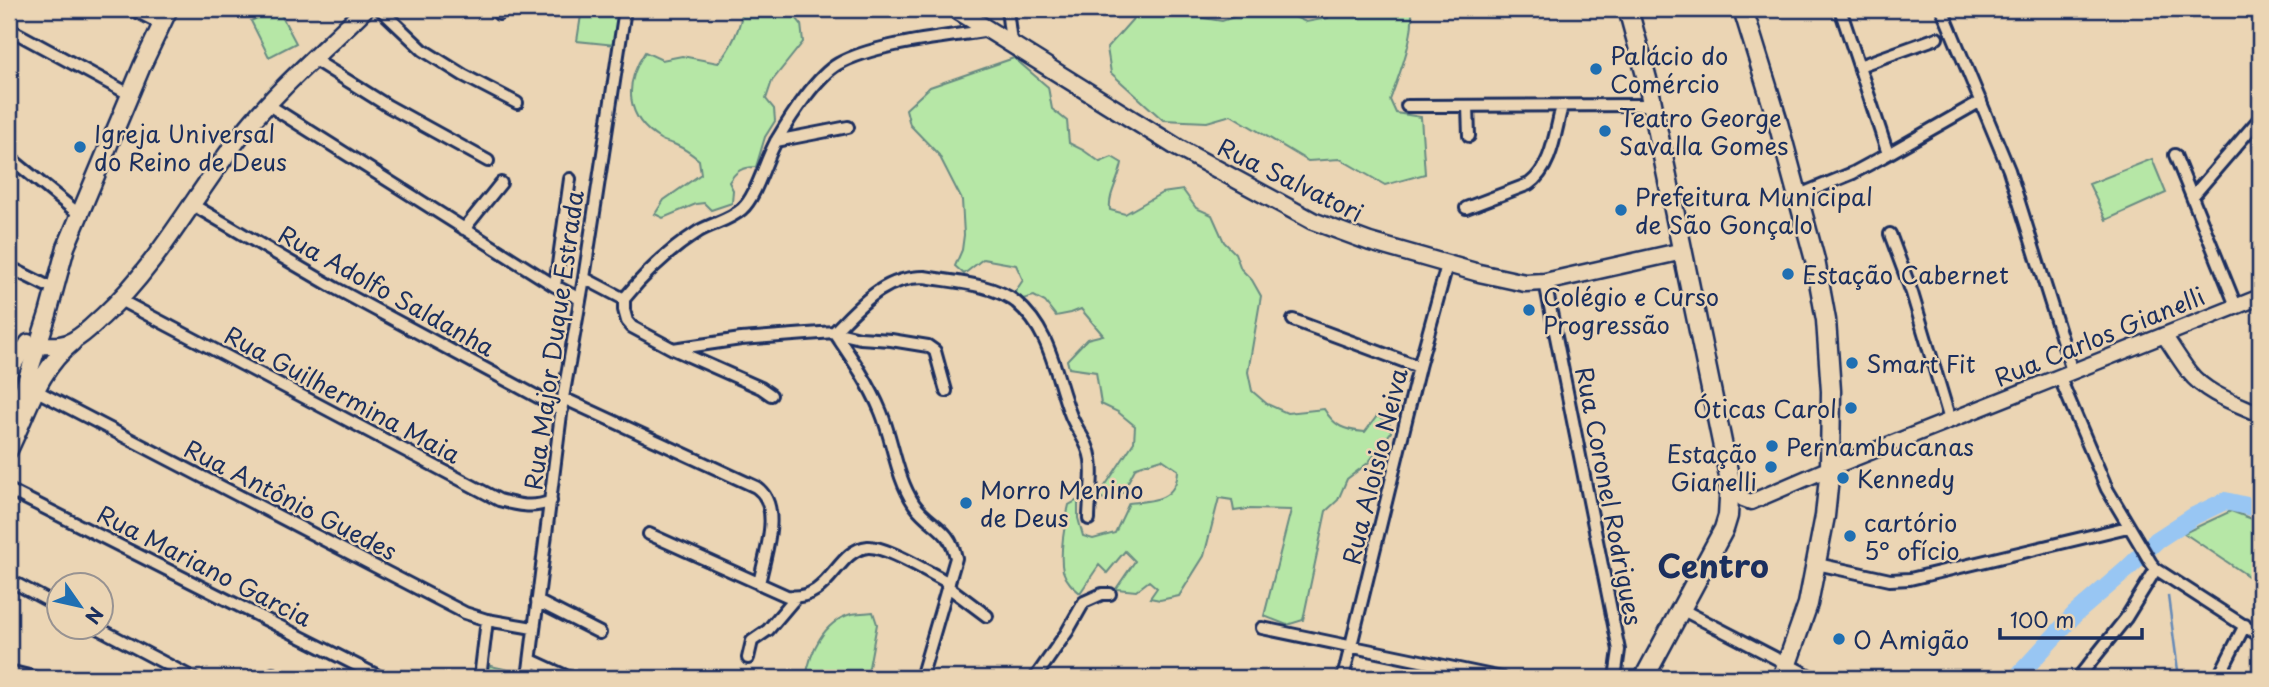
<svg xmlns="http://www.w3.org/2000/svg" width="2269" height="687" viewBox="0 0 2269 687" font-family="'Playpen Sans',sans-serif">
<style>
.green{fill:#b6e7a6;stroke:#688b82;stroke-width:2}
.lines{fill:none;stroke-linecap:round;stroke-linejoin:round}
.stream{stroke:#668ab7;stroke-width:2.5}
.river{stroke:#98c6f3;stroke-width:18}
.minor-casing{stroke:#1b2f5e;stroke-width:16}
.tertiary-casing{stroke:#1b2f5e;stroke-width:19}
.secondary-casing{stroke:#1b2f5e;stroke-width:21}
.primary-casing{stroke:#1b2f5e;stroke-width:23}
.minor{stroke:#ebd5b4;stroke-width:10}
.tertiary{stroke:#ebd5b4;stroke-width:14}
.secondary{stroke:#ebd5b4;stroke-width:16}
.primary{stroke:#ebd5b4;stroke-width:18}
.poi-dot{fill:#1f6fb2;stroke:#ebd5b4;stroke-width:2.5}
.labels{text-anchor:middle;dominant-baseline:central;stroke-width:5;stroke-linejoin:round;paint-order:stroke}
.poi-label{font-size:24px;fill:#1b2f5e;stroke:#ebd5b4;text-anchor:start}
.street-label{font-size:24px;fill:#1b2f5e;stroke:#ebd5b4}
.district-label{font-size:32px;font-weight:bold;fill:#1b2f5e;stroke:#ebd5b4}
</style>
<rect width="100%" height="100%" fill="#ebd5b4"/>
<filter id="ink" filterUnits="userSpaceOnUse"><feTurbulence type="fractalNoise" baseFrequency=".0143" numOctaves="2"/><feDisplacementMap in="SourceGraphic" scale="14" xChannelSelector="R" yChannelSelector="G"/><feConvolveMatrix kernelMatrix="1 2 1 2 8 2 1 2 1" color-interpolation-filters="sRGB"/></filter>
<g filter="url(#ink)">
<!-- green -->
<path class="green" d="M274 9H278L296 43 269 57 251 21Z
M582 9H621L615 45 577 41Z
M742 9H789L801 24 803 42 772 81 766 99 774 109 775 121 765 137 756 167C742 167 736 171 729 182L733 190 732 203 711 210 704 203 696 204 663 218 655 214 664 200 701 174 699 160C692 154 685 149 676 145 671 143 665 142 660 139 626 118 623 85 645 52L662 60 682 56 718 63C730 50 742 26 742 9Z
M1324 9H1411C1417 30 1398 79 1390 100L1396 113 1421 117 1425 174 1385 185 1340 159 1308 161 1231 115 1207 122 1163 120 1111 73 1107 48 1139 12 1160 11 1222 21 1249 12 1279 10 1306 22 1328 18Z
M1014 58 1048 87 1052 109 1067 121 1069 143 1083 150 1100 162 1112 157 1122 163C1119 180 1108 194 1110 210L1125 214 1162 193 1183 190 1196 208 1212 215 1224 242 1235 253 1241 269 1252 280 1261 296 1248 372 1252 391 1267 404 1287 413 1324 409C1335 427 1344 430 1365 432L1377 416 1389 421 1391 432 1368 463 1347 479 1338 500 1326 511 1303 620 1287 625 1264 616 1291 510 1248 509 1234 511 1232 500 1219 498 1204 556 1179 596 1160 600 1150 598 1157 588 1149 581 1136 591 1116 589 1135 561 1125 551 1107 573 1099 565 1080 593C1073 587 1066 581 1063 571 1059 555 1065 521 1069 505L1078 500V518L1083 536 1093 539 1115 533 1129 503C1154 501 1177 500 1178 470L1162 459 1136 467 1122 493 1107 502 1099 495 1134 442 1135 426 1118 412 1101 404 1096 372 1069 368 1067 360 1087 339 1103 335 1081 309 1071 313 1056 316 1045 302 1034 296 1023 299 1015 292 1023 280 1016 265 983 259 964 274 955 266 962 250 964 235 962 200 939 155 910 125 906 109 930 87Z
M2152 159 2166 193 2106 220 2089 184Z
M2231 511 2260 522V584L2184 533Z
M873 612 877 624 867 678H806C810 652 823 622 851 614 858 613 866 613 873 612Z
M487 665 525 674V678H485Z"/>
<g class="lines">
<!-- stream -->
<path class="stream" d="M2160 537 2161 544
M2168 596 2179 678"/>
<!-- river -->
<path class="river" d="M2016 678 2075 614 2126 570 2157 540 2194 516 2225 501 2260 509"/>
<!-- minor casing -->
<g class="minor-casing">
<path id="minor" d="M132 9 161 24
M380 9 423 50 463 75 517 103
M1007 9 1011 42
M1840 9 1859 66
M1942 9 2009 170 2072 371
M499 14 500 9
M9 29 131 95
M313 59 388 106 488 161
M267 104 555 286 580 299
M1407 106 1651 105
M1468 106 1469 136
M776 141 848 127
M1888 154 1981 101
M2175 155 2236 306
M9 157 80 215
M1797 196 1853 173 1888 154 1859 66 1937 38
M2192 197 2260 118
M193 205 335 288 562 410
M1466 208 1529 184C1552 168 1555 132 1562 106
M464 229 501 183
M1890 234 1912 293 1950 420
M9 267 45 285
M584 278 624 299V310L627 321 632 327 673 349 761 388 771 395
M1545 282 1619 650 1615 678
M555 286 570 179
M624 299C645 273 671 249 699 231 713 223 730 220 742 209 757 196 766 157 778 138 791 116 817 76 838 64 875 43 947 37 990 30
M120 300 499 500C517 505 533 509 551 501
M1293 320 1419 367
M834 332C851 357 869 383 881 412 893 441 896 477 914 504 930 527 950 527 956 558L921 678
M834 332 860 338 891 340 928 346 935 351 946 391
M673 349 741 339 834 332C861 305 883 277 924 277 952 282 992 283 1016 302 1052 332 1055 376 1071 416 1077 431 1089 443 1091 460 1094 479 1089 499 1089 519
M2059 376 2107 489 2151 563 2156 569 2260 636
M35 390 465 613 487 620 533 628
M563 398 756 487C784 506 764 556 759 584
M9 490 382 678
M649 534 787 596C831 602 835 550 868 547 886 546 932 574 949 583
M1817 564 1890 580 1910 579 2128 527
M9 580 60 607
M947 586 987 616
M537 601 600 633
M1681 609 1814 678
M98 628 193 678
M1262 628 1502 678
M748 658 752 641 768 630 796 597
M531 660 570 678
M9 671 37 678
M270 678 273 674
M480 678 487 620
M528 678 563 398 584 278 625 9
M1035 678 1067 632 1084 602 1102 594H1110
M1343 678 1419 367 1447 265
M2078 678 2126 618 2156 569
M2218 678 2245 625"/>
</g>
<!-- tertiary casing -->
<g class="tertiary-casing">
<path id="tertiary" d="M2164 335C2172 347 2180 360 2189 372 2206 394 2236 403 2260 414
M9 373 28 342
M1730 481 1743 499 1751 502 1830 468 2260 297"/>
</g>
<!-- secondary casing -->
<g class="secondary-casing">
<path id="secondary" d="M955 9 1178 148 1313 221 1370 242 1479 273 1525 283 1545 282 1683 251
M2253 9 2260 11
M38 345C50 345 63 347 74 340 85 334 94 324 103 316 159 264 195 194 242 134 278 88 324 50 365 9
M9 434 48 314 66 247 142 66 169 9
M9 450C29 410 37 371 73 342"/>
</g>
<!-- primary casing -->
<g class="primary-casing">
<path id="primary" d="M1628 9 1647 79 1730 481 1728 516 1724 529 1644 678
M1743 9 1777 119 1815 260 1826 320 1831 391 1830 468 1825 516 1808 604 1782 678"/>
</g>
<!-- minor -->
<use href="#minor" class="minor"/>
<!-- tertiary -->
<use href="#tertiary" class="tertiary"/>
<!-- secondary -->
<use href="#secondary" class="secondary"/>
<!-- primary -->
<use href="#primary" class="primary"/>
</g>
</g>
<!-- markers -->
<g class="poi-dot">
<circle cx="1596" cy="69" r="7"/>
<circle cx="1605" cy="131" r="7"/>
<circle cx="80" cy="147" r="7"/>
<circle cx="1621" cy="210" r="7"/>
<circle cx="1788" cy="274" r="7"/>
<circle cx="1529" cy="310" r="7"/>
<circle cx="1852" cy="363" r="7"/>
<circle cx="1851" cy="408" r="7"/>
<circle cx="1772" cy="446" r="7"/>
<circle cx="1771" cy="467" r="7"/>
<circle cx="1843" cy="478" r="7"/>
<circle cx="966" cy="503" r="7"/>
<circle cx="1850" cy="536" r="7"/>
<circle cx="1839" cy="639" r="7"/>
</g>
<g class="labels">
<!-- poi labels -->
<g class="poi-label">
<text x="1610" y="55">Palácio do<tspan x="1610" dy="28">Comércio</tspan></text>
<text x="1619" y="117">Teatro George<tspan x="1619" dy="28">Savalla Gomes</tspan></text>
<text x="94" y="133">Igreja Universal<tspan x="94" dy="28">do Reino de Deus</tspan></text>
<text x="1635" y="196">Prefeitura Municipal<tspan x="1635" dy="28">de São Gonçalo</tspan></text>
<text x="1802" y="274">Estação Cabernet</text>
<text x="1543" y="296">Colégio e Curso<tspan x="1543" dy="28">Progressão</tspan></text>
<text x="1866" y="363">Smart Fit</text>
<text x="1837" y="408" text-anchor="end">Óticas Carol</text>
<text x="1786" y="446">Pernambucanas</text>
<text x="1757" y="453" text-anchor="end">Estação<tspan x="1757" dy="28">Gianelli</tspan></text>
<text x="1857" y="478">Kennedy</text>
<text x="980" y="489">Morro Menino<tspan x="980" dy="28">de Deus</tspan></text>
<text x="1864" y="522">cartório<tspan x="1864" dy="28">5° ofício</tspan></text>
<text x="1853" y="639">O Amigão</text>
</g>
<!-- street labels -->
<g class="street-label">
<text transform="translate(1291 179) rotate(26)">Rua Salvatori</text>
<text transform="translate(387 290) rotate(29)">Rua Adolfo Saldanha</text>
<text transform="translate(2099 336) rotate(-22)">Rua Carlos Gianelli</text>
<text transform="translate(553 340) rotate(-82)">Rua Major Duque Estrada</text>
<text transform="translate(343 394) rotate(28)">Rua Guilhermina Maia</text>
<text transform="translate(1374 466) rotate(-76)">Rua Aloisio Neiva</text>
<text transform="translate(1610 496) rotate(79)">Rua Coronel Rodrigues</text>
<text transform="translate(291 499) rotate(27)">Rua Antônio Guedes</text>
<text transform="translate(205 565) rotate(27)">Rua Mariano Garcia</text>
</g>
<!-- district labels -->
<g class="district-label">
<text x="1713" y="565">Centro</text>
</g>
</g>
<!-- margin -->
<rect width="2269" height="687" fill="none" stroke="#ebd5b4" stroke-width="35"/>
<rect x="18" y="18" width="2234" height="652" fill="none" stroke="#1b2f5e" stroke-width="2.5" filter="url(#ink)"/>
<!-- north arrow -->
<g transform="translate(80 606) rotate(124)"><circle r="33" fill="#ebd5b4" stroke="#989392" stroke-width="2"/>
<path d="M0-5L12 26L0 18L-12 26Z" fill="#1f6fb2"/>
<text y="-10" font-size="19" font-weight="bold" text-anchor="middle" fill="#1b2f5e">N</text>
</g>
<!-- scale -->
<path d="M2000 628v10h142v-10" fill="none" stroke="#1b2f5e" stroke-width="3.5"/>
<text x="2010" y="628" font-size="21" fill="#1b2f5e" stroke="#ebd5b4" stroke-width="5" paint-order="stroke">100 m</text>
</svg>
